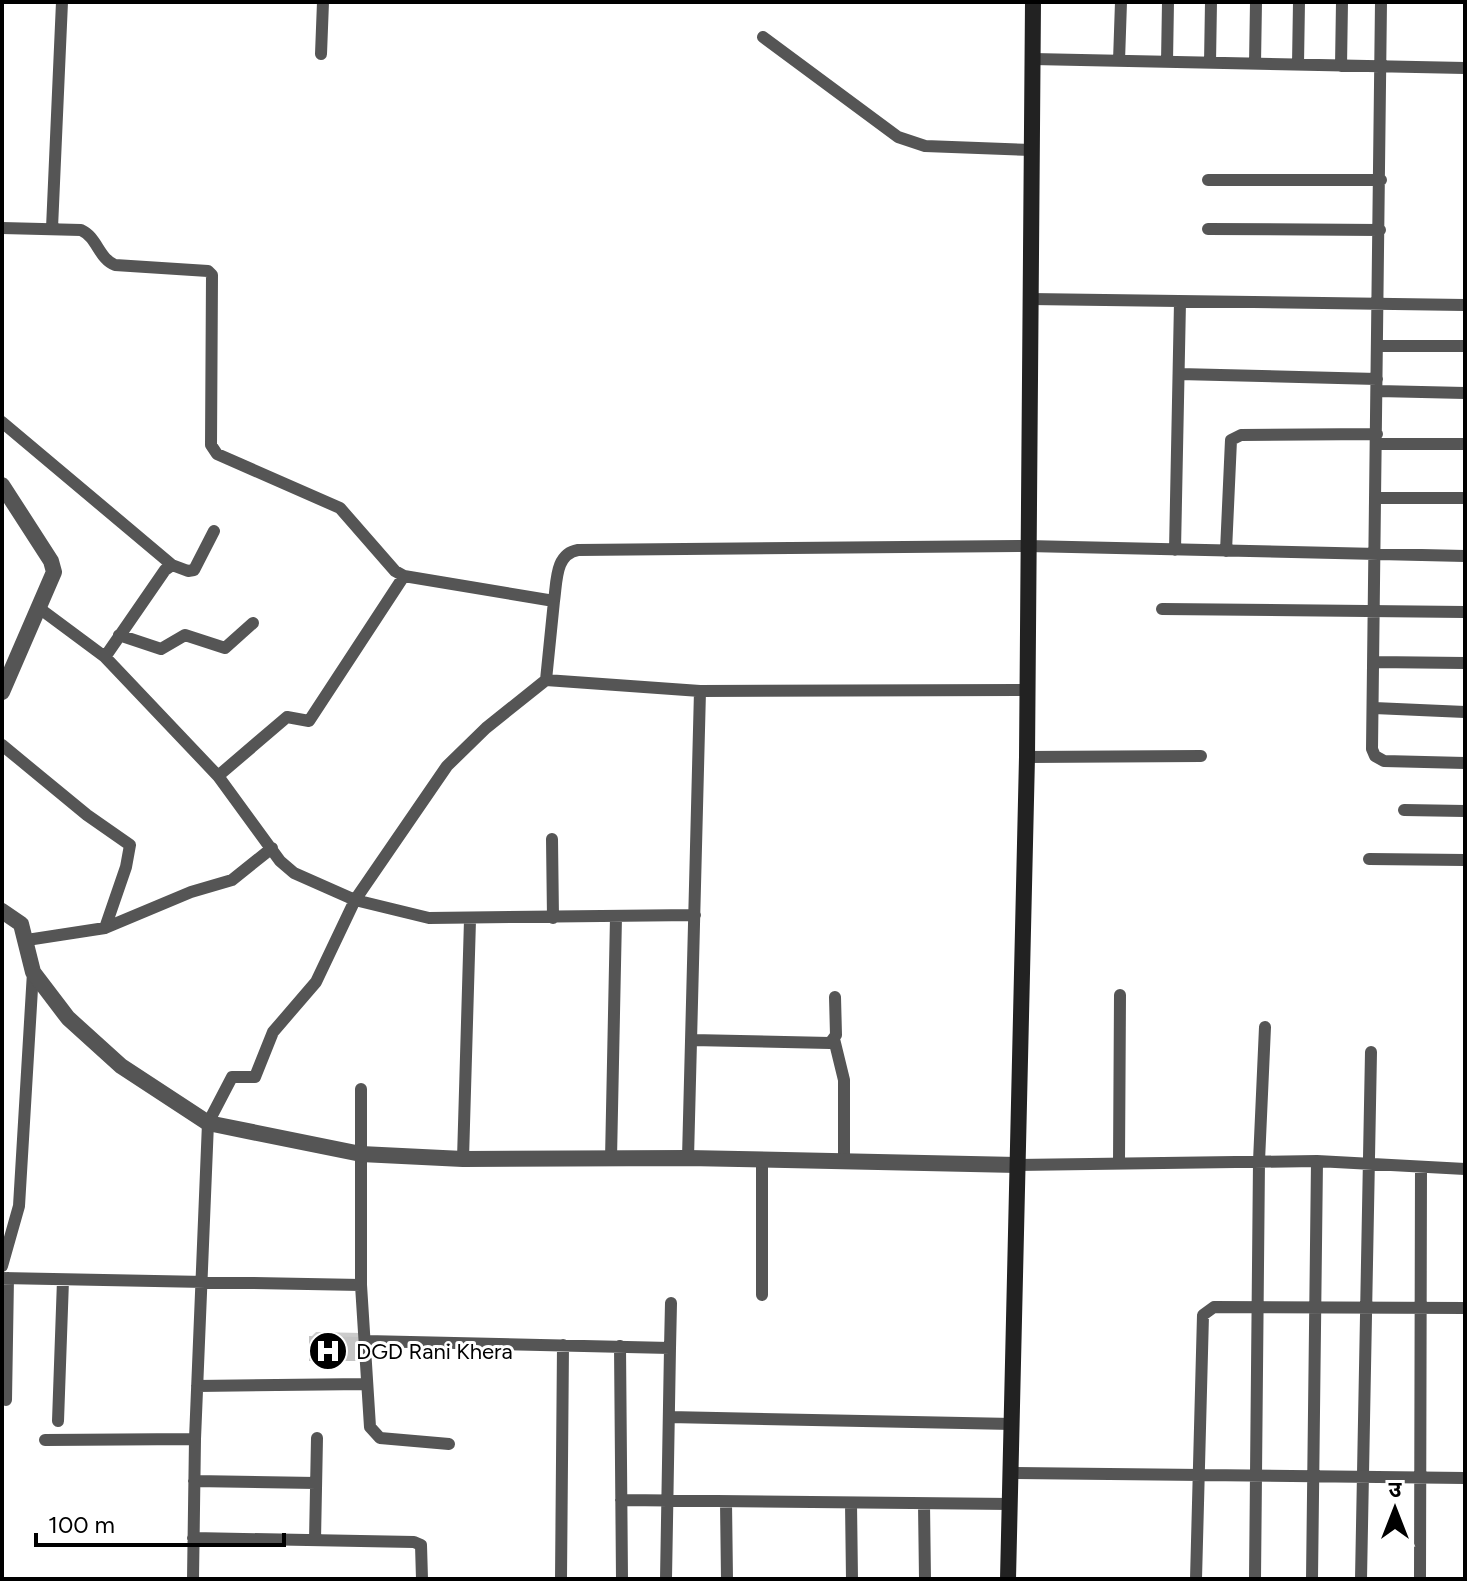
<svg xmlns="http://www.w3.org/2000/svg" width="1467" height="1581" viewBox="0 0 1467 1581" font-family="Figtree,'Noto Sans Devanagari',sans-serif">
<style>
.shadow{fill:#0003}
.building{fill:#c4c4c4}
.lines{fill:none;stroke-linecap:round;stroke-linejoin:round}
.minor{stroke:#555;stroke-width:12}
.tertiary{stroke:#555;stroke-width:16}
.secondary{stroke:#222;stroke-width:16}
.labels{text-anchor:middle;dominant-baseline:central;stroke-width:6;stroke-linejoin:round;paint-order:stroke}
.poi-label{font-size:22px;fill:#000;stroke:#fff;text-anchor:start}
</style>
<rect width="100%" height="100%" fill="#fff"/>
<!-- shadow -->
<path class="shadow" d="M316 1332 362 1333 361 1354 356 1359 311 1337Z"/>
<!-- building -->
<path class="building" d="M309 1336 358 1337 357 1361H309Z"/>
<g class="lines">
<!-- minor -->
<path class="minor" d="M1381 2 1372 749 1375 756 1384 761 1465 763
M763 37 898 137 925 146 1032 150
M321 54 323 2
M1033 59 1465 68
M1119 61 1121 2
M1167 62 1168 2
M1210 63 1211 2
M1255 64 1256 2
M1298 64 1299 2
M1341 66 1342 2
M1208 180H1381
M2 228 81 230C97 237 99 259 115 265L208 271 212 275 211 445 217 454 340 508 395 571 404 576 554 601 546 680 700 691 688 1158
M52 228 62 2
M1208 229 1380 230
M1030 299 1465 305
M1379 346H1465
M1179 374 1377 379
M1378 391 1465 393
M2 422 172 565
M1378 444H1465
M1377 498H1465
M1175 550 1180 302
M1226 551 1231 440 1241 435 1377 434
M554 601C557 581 555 554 578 550L1027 546 1465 556
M39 608 105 657 218 776 280 861 294 873 355 900 429 918 695 915
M1162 609 1465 612
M119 635 161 649 185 635 225 648 253 623
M105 657 165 570 172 565 188 571 194 570 214 531
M1373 662 1465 663
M700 691 1027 690
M1374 708 1465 712
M2 745 87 815 130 845 126 867 105 928
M1027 757 1201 756
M218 776 287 717 309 721 404 576
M1404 810 1465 811
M552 839 553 918
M1369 859 1465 860
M27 940 105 928 191 892 232 880 272 848
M834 1039 844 1080V1162
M692 1040 830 1043 836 1035 835 997
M361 1089V1285L370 1427 380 1438 449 1444
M463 1159 470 920
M611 1159 616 917
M762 1161V1295
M1119 1163 1120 995
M1017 1165 1317 1161 1465 1169
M2 1266 19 1206 33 972
M2 1278 361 1285
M366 1341 670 1348 666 1579
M620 1346 622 1579
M670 1348 671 1303
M197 1386 366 1384
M6 1400 8 1278
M669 1417 1013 1424
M58 1421 63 1280
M45 1440 195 1439
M1011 1473 1465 1478
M194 1481 316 1483
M621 1500 1011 1504
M726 1502 727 1579
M851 1503 852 1579
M924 1504 925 1579
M193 1538 414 1542 421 1545 422 1579
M315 1540 317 1438
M193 1579 195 1439 208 1123 232 1077H255L273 1032 316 982 355 900 447 766 486 728 546 680
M561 1579 563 1345
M1196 1579 1203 1315 1214 1307 1465 1308
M1255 1579 1259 1161 1265 1027
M1312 1579 1317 1161
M1361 1579 1371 1052
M1420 1579 1421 1167"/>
<!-- tertiary -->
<path class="tertiary" d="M2 485 51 561 54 572 2 692
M2 911 21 924 33 972 68 1018 121 1066 208 1123 361 1154 463 1159 688 1158 1017 1165"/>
<!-- secondary -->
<path class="secondary" d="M1008 1579 1027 757 1033 2"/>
</g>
<!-- icons -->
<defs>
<g id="hospital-disc" transform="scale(2)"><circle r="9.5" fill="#000" stroke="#fff"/><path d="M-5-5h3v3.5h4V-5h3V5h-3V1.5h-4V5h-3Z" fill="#fff"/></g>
</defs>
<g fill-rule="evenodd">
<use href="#hospital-disc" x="328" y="1351"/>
</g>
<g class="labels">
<!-- poi labels -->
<g class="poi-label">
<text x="356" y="1351">DGD Rani Khera</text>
</g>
</g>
<!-- border -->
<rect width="1467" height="1581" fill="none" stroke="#000000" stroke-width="8"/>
<!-- north arrow -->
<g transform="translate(1395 1509)" stroke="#ffffff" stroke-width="6" paint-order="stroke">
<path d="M0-6L14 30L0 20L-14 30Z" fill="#000000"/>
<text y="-12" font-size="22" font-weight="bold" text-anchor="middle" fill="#000000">उ</text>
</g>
<!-- scale -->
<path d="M36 1533v12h248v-12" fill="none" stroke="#000000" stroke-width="4"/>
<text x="48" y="1533" font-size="24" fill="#000000" stroke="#ffffff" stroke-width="6" paint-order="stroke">100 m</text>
</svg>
